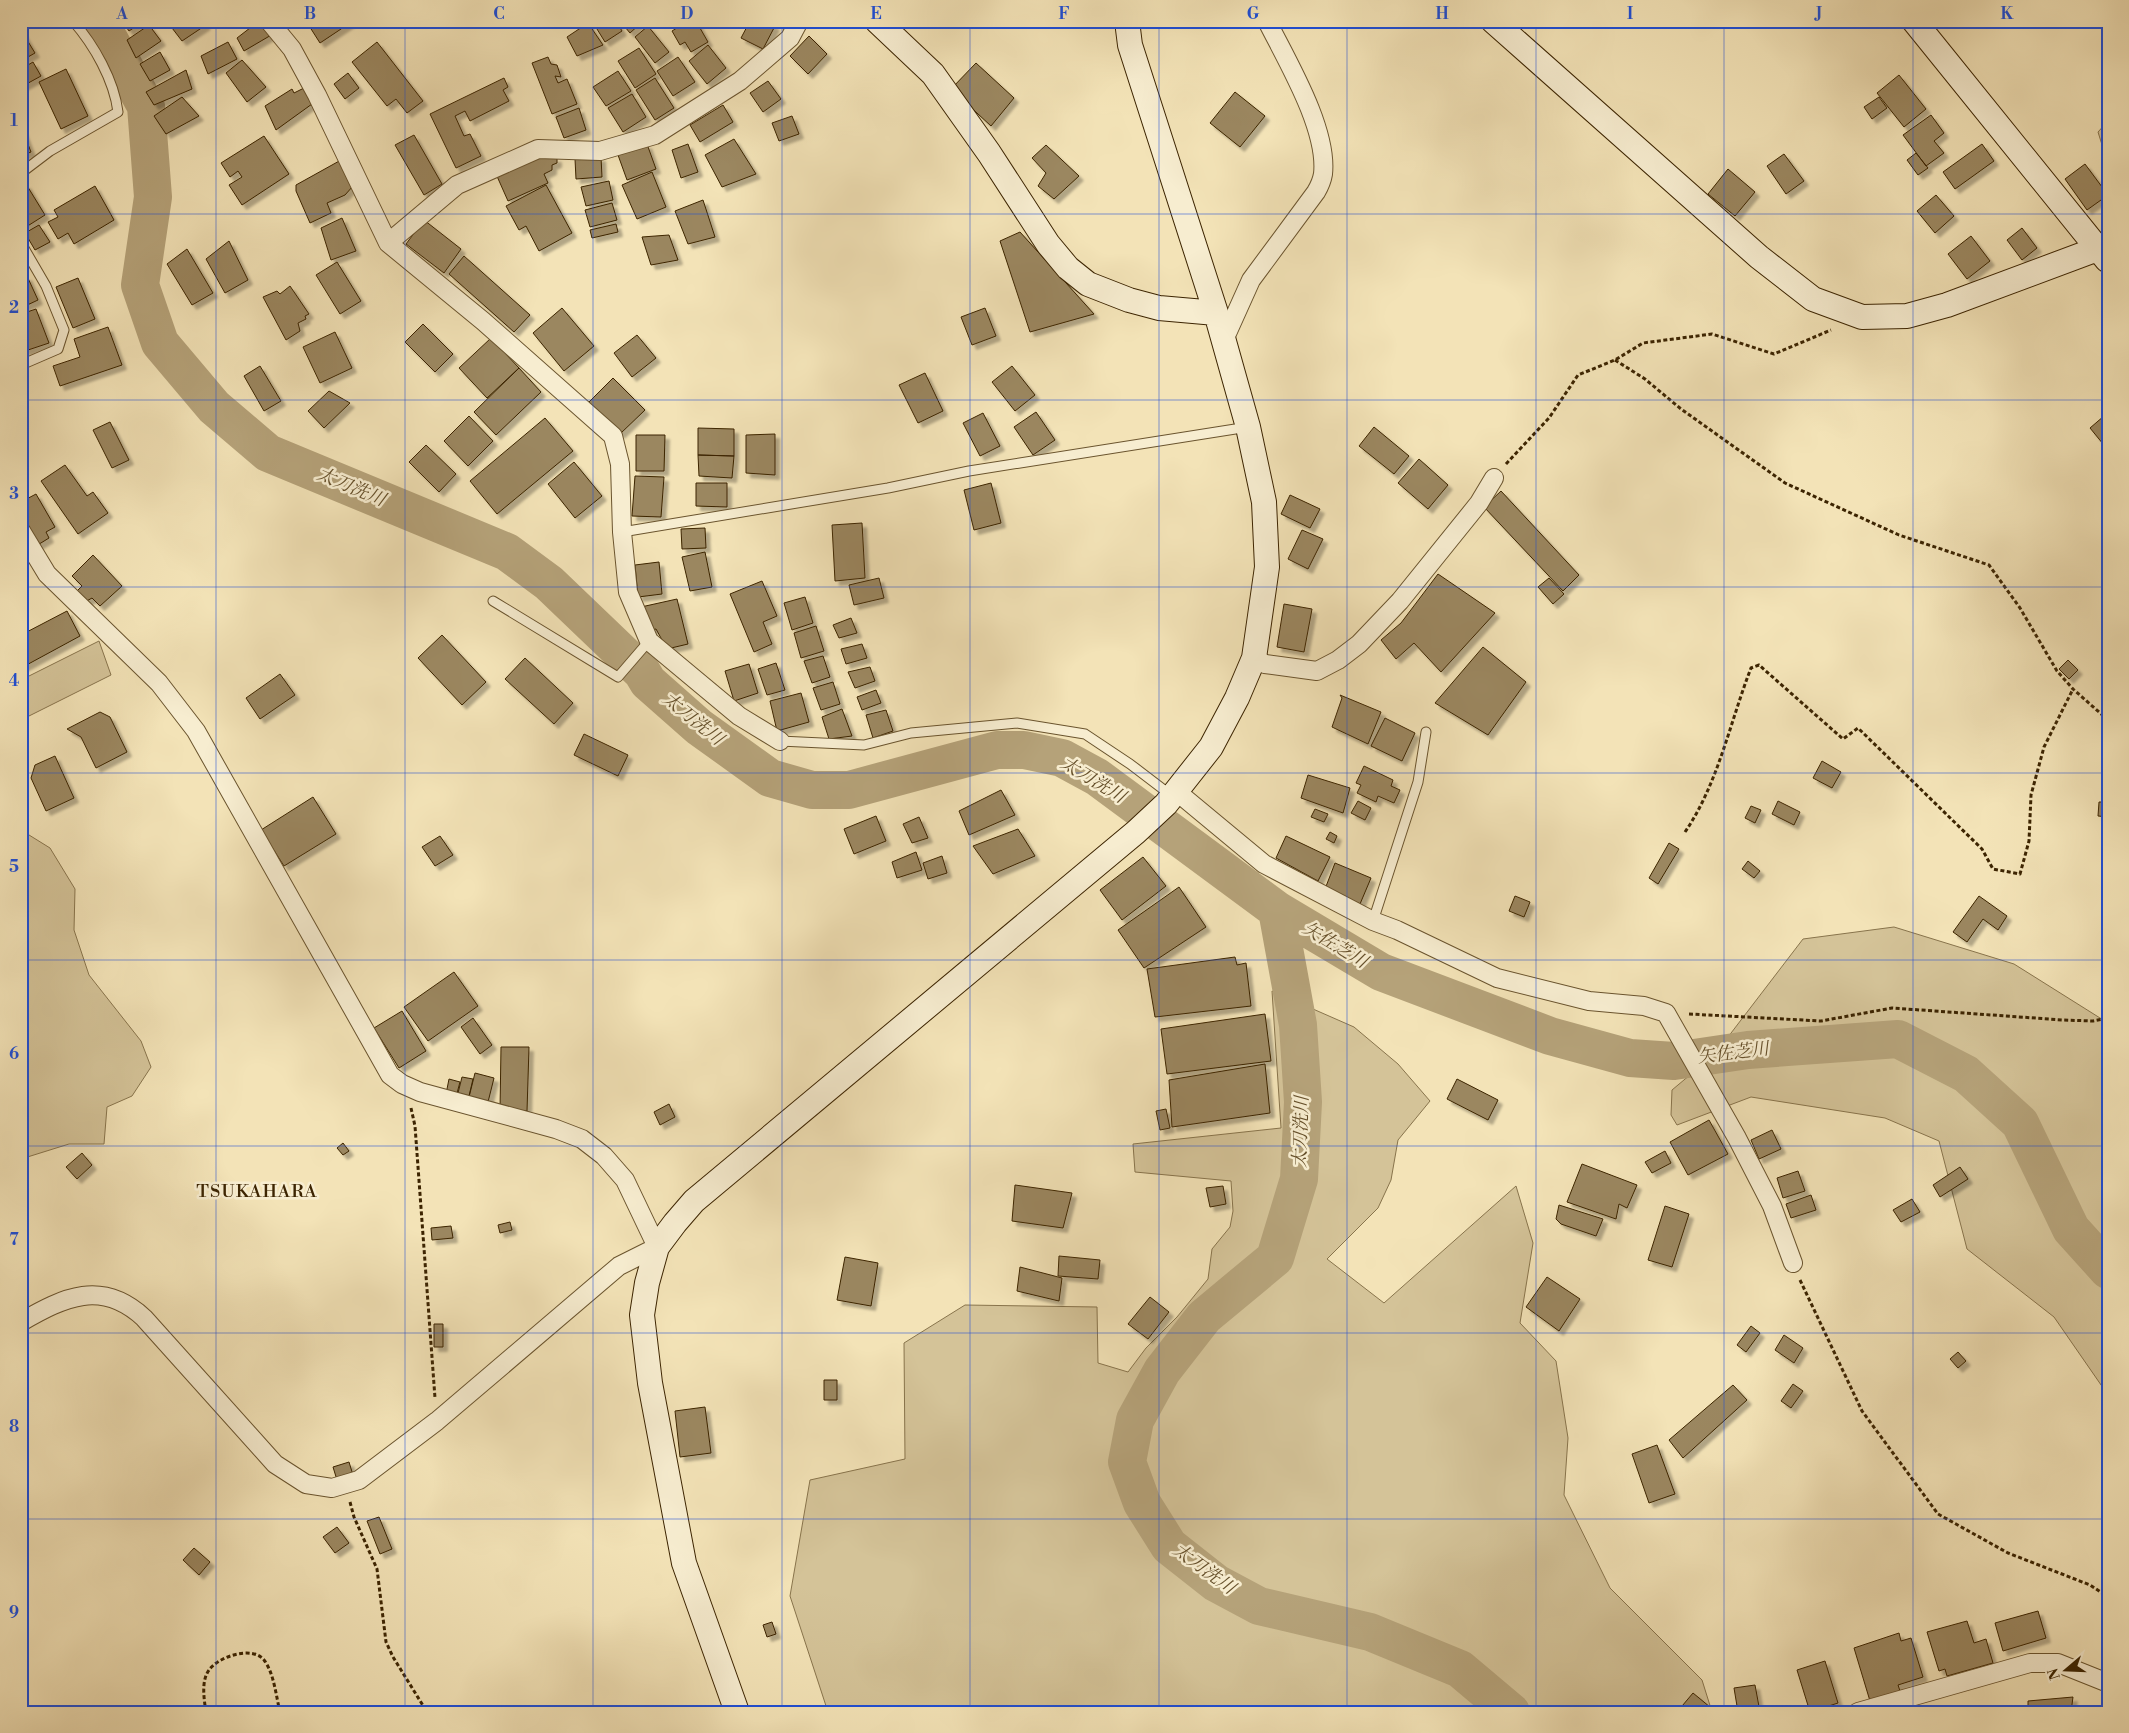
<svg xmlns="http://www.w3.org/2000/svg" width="2129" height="1733" viewBox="0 0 2129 1733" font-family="'Libre Bodoni','Noto Serif JP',serif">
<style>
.green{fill:#d4c398;stroke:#88744c}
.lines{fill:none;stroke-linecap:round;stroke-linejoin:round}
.river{stroke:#b5a279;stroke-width:38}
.building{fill:#9b8760;stroke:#3c2401;filter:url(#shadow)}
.lane-casing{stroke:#6a542e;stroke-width:11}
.street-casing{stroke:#6a542e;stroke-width:20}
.secondary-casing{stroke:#3c2401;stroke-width:26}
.path{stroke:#3c2401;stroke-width:3;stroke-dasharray:4 2.5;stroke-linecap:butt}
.lane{stroke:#f7edd0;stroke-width:9}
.street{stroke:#f7edd0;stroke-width:18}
.secondary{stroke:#f7edd0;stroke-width:24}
.grid{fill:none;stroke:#1d4ed8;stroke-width:1;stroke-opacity:0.55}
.labels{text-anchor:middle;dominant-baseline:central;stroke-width:5;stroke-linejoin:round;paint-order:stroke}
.water-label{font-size:18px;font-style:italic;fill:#66502b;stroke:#f7edd0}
.neighbourhood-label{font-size:18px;letter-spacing:1px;fill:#3c2401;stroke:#f7edd0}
.neatline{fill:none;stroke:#1d4ed8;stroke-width:2}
.grid-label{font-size:16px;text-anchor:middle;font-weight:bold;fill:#1d4ed8}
</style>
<defs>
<filter id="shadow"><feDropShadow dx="4.5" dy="4.5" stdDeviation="1" flood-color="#0004"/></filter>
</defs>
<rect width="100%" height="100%" fill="#f3e3b7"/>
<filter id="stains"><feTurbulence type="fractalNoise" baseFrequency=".004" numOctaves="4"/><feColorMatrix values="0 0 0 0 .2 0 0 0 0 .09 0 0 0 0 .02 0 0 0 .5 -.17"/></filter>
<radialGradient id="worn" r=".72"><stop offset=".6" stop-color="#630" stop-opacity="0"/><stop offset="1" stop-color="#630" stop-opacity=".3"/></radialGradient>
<!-- green -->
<path class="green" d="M2108 121V164L2098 132Z
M99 641 111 675 21 720V680Z
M21 830 50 848 75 889 74 930 89 975 141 1041 151 1067 132 1096 107 1107 104 1144H69L21 1159Z
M1894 927 2014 964 2108 1023V1395L2054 1317 1967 1249 1939 1141 1885 1118 1751 1097 1677 1125 1671 1115 1672 1090 1715 1054 1803 939Z
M1272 991 1354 1027 1398 1064 1430 1101 1398 1140 1391 1180 1378 1208 1327 1259 1384 1303 1516 1186 1533 1243 1520 1323 1556 1361 1568 1438 1564 1495 1610 1588 1702 1680 1712 1712H828L790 1596 810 1480 905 1459 904 1343 965 1305 1097 1307 1098 1363 1128 1372 1146 1348 1177 1317 1208 1279 1212 1249 1230 1227 1233 1211 1231 1181 1135 1172 1133 1144 1281 1128Z"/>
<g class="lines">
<!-- river -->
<path class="river" d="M96 21 110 41 146 106 153 197 140 285 160 343 214 407 268 453 507 552 549 583 642 672 648 682 699 727 770 778 812 790H849L997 750H1024L1062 758 1097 777 1277 910 1381 972 1550 1036 1630 1058 1674 1061 1748 1050 1898 1039 1966 1074 2020 1123 2071 1229 2108 1270
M1277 910 1298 1025 1303 1102 1299 1179 1275 1258 1204 1317 1162 1371 1135 1420 1127 1462 1142 1503 1169 1546 1216 1583 1259 1606 1370 1632 1460 1669 1511 1712"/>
</g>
<!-- building -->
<path class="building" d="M122 21H144L129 31Z
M172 21H203L206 25 182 41 169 24Z
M259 21H263L273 34 244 51 237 38Z
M306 21H353L320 43Z
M592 21H616L622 31 605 42Z
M620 21H640L641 23 630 33Z
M688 21H696L708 42 691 52 685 42 680 45 672 31Z
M750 21H766L775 26 763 49 741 38Z
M588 23 603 45 577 56 567 37Z
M149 25 161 41 136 58 127 40Z
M648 26 669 52 655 63 635 37Z
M21 30 35 53 21 61Z
M809 36 827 54 808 74 790 56Z
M228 42 237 59 208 74 201 56Z
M377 42 423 101 407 113 396 99 387 106 352 62Z
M708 45 726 68 707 84 689 61Z
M639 48 656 74 635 88 618 61Z
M160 52 170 70 150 81 140 64Z
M548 57 551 64 557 65 561 77 555 76 558 83 567 79 577 104 552 114 532 63Z
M678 57 695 82 673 96 657 71Z
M242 60 266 87 247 102 226 73Z
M33 62 41 76 21 87V69Z
M976 63 1014 98 991 126 951 89Z
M66 69 88 116 61 129 39 82Z
M186 70 192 89 154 105 146 92Z
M618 71 631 91 606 106 593 87Z
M348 73 359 88 345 99 334 84Z
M1899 75 1926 109 1904 127 1877 93Z
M504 78 508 87 503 90 509 101 470 121 465 111 455 116 464 136 470 134 481 156 456 168 430 114Z
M655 78 674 108 655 120 636 90Z
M768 81 781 99 763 112 750 93Z
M306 87 312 104 276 130 265 106 292 89 294 93Z
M1235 92 1265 116 1240 147 1210 123Z
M632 94 646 117 623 132 608 108Z
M182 97 199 116 166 134 154 116Z
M1879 97 1887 108 1872 119 1864 107Z
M723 105 733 122 700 142 690 125Z
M579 108 586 130 564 138 556 117Z
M1931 115 1944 133 1934 141 1944 153 1926 166 1903 135Z
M792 116 799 134 779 141 772 123Z
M21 126 31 152 21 156Z
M414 135 442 184 424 195 395 145Z
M264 136 289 174 242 205 229 185 242 177 238 171 230 177 221 163Z
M734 139 756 174 722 187 705 155Z
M647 144 656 169 627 180 618 155Z
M688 144 698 172 681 178 672 150Z
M1982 144 1994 161 1955 189 1943 172Z
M1046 145 1079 176 1054 199 1038 186 1046 173 1032 158Z
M1916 153 1928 168 1918 175 1907 160Z
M1784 154 1804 181 1786 194 1767 166Z
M601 157 602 177 576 179 575 159Z
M531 158H557V163L552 165V170L544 174 548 183 508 201 496 174Z
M341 160 353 186 345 195 327 203 331 213 310 223 296 191V185Z
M2085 164 2108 195 2087 210 2065 179Z
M1728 169 1755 192 1735 216 1708 194Z
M652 172 666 207 637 219 622 185Z
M609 181 613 200 586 206 581 187Z
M26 184 45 215 26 227 21 219V187Z
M546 185 572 233 539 251 526 226 519 230 506 206Z
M95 186 114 220 74 244 68 233 58 239 48 222 58 217 54 210Z
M1936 195 1954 216 1935 233 1917 211Z
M703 200 715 237 688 244 675 211Z
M612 203 617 220 590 227 585 210Z
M342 218 356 251 331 260 321 228Z
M424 220 461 249 444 273 406 244Z
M616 224 618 232 592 238 590 230Z
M39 225 50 242 35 250 25 233Z
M2022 228 2037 248 2022 260 2007 240Z
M1020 232 1094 314 1030 332 1000 241Z
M669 235 678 260 651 265 642 237Z
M1971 236 1990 261 1967 279 1948 254Z
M229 241 248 280 225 293 206 259Z
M187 249 213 293 192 305 167 264Z
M464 256 530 315 514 332 449 274Z
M337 262 361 301 340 314 316 275Z
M27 276 38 300 23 307 21 302V279Z
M78 278 95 319 73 328 56 287Z
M290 286 309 314 305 316 306 319 298 323 300 331 286 340 263 297 277 291 280 294Z
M562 308 594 346 564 371 533 333Z
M985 308 996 336 972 345 961 317Z
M36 309 49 343 25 351 21 341V314Z
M423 324 453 354 435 372 405 342Z
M108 327 122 365 60 386 53 366 80 357 74 339Z
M335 332 352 368 320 383 303 347Z
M637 335 656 358 632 377 614 353Z
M491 338 519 368 487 398 459 368Z
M260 366 281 401 264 411 244 376Z
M1012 366 1035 395 1015 411 992 382Z
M519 368 541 392 496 435 474 412Z
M925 373 943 411 918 423 899 385Z
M613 378 645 410 620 434 589 402Z
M329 391 350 403 324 428 308 411Z
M1036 412 1055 440 1033 455 1014 427Z
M983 413 1000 446 980 456 963 423Z
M469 416 493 441 468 466 444 441Z
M2104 416 2108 420V450L2090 428Z
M545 418 573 451 497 514 470 481Z
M110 422 129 460 112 468 93 430Z
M1374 427 1409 456 1394 474 1359 446Z
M698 428 734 429V456L698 455Z
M775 434V475L746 473V435Z
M636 435H665L664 471H636Z
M426 445 456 474 439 492 409 462Z
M698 455 734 456 732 478 699 476Z
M1419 459 1448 485 1428 509 1398 483Z
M574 462 602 496 575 518 548 484Z
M65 465 87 496 93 492 108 513 78 534 41 481Z
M635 476 664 477 661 517 632 516Z
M696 483H727V507L696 506Z
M991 483 1001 523 974 530 964 490Z
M1501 491 1579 575 1563 591 1484 507Z
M36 494 55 527 46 532 49 538 36 546 24 526 25 517 21 511V502Z
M1290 495 1320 509 1310 528 1281 514Z
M862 523 865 578 835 581 832 525Z
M705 528 706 548 682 549 681 529Z
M1302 530 1323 539 1308 569 1288 559Z
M705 552 712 587 690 591 682 557Z
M93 555 122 586 100 606 92 598 85 602 76 592 82 586 72 576Z
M659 562 662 594 638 597 635 565Z
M1438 574 1495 613 1441 672 1414 643 1396 659 1381 640 1401 623Z
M879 578 884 598 854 605 849 585Z
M1549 578 1564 594 1553 604 1538 587Z
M762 581 777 616 763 622 772 644 754 652 730 594Z
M805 597 813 623 792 630 784 603Z
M677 599 688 644 667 649 656 629 647 631 641 607Z
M1284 604 1312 609 1304 652 1277 647Z
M67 611 80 636 21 668V635Z
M851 618 857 633 839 638 833 625Z
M816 626 824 651 801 658 794 633Z
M442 635 486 682 462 705 418 658Z
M862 644 867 658 846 664 841 649Z
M1483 647 1526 682 1488 735 1435 703Z
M823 656 830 677 812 683 804 661Z
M525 658 573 703 554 724 505 679Z
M2068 660 2078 670 2069 679 2059 669Z
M776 663 785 690 767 695 758 669Z
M749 664 758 693 734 701 725 671Z
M870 667 875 681 855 688 848 672Z
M280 674 295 695 260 719 246 698Z
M833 682 840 704 821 710 813 688Z
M876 690 881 703 862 710 857 697Z
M801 693 809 722 777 731 770 701Z
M1340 695 1381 712 1368 744 1332 727 1342 698Z
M842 709 852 736 829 739 822 717Z
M886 710 893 731 873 738 866 715Z
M100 712 110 717 127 752 96 768 81 737 67 729Z
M1385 718 1415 733 1402 761 1371 746Z
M584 734 628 755 618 776 574 755Z
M55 756 74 798 46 811 31 778 35 765Z
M1822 761 1841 772 1832 788 1813 778Z
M1364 766 1393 780 1391 786 1400 790 1394 803 1378 796 1376 802 1357 793 1361 785 1356 783Z
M1308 775 1350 788 1343 813 1301 798Z
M1001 790 1015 815 969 835 959 811Z
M313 797 336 834 284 866 261 830Z
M1358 801 1371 808 1365 820 1351 813Z
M1778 801 1800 812 1794 825 1772 814Z
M2099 802H2108V817L2098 816Z
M1751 806 1761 810 1755 823 1745 818Z
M1315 809 1328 814 1324 822 1311 817Z
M876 816 886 841 854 854 844 829Z
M919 817 928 838 912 843 903 824Z
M1018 829 1035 856 993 874 973 846Z
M1330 832 1337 836 1334 843 1326 839Z
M440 836 453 855 435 866 422 847Z
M1286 836 1330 857 1318 881 1276 858Z
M1669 843 1679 849 1658 884 1649 878Z
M916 852 922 870 897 878 892 862Z
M942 856 947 873 928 879 923 863Z
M1143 857 1166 886 1122 920 1100 890Z
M1748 861 1760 871 1754 878 1742 869Z
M1335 863 1371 878 1360 904 1325 889Z
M1179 887 1206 927 1144 968 1118 930Z
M1515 896 1530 902 1524 917 1509 911Z
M1979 896 2007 916 1998 930 1983 919 1967 942 1953 932Z
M1235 957 1237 965 1246 963 1251 1006 1155 1017 1147 969Z
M454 972 478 1006 428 1041 404 1007Z
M402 1011 426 1051 399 1068 374 1028Z
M1265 1014 1271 1061 1167 1074 1161 1029Z
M473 1018 492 1045 480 1054 461 1027Z
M501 1047H529L527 1111 500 1110Z
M1265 1064 1270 1113 1172 1127 1169 1080Z
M475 1073 494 1078 488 1102 469 1097Z
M462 1077 473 1079 469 1096 458 1093Z
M449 1079 460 1082 456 1097 446 1094Z
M1457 1079 1498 1100 1488 1120 1447 1099Z
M669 1104 675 1117 660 1125 654 1112Z
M1166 1109 1170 1128 1160 1130 1156 1111Z
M1709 1120 1728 1154 1688 1175 1670 1142Z
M1772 1130 1781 1149 1759 1159 1751 1140Z
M343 1143 349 1151 343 1155 337 1148Z
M1665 1151 1671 1163 1652 1173 1645 1162Z
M82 1153 92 1165 77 1179 66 1167Z
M1582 1164 1637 1185 1627 1208 1619 1204 1616 1219 1567 1202Z
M1960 1167 1968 1179 1940 1197 1933 1185Z
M1798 1171 1805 1191 1783 1198 1777 1178Z
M1015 1185 1072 1193 1063 1228 1012 1221Z
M1223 1186 1226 1204 1210 1207 1206 1188Z
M1811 1195 1816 1210 1791 1218 1786 1204Z
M1912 1199 1920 1212 1901 1222 1893 1210Z
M1559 1205 1603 1219 1596 1236 1561 1224 1556 1219Z
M1665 1206 1689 1214 1672 1267 1648 1260Z
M510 1222 512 1230 500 1233 498 1225Z
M451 1226 453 1238 432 1240 431 1228Z
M1059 1256 1100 1260 1098 1279 1058 1276Z
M845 1257 878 1263 871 1306 837 1300Z
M1020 1267 1062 1278 1059 1301 1017 1291Z
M1547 1277 1580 1299 1559 1331 1526 1307Z
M1150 1297 1169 1312 1148 1339 1128 1324Z
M434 1324H443V1347H434Z
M1751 1326 1760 1333 1746 1352 1737 1345Z
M1784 1335 1803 1348 1794 1363 1775 1350Z
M1958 1352 1966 1361 1958 1368 1950 1359Z
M824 1380H837V1400H824Z
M1793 1384 1803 1391 1791 1408 1781 1401Z
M1733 1385 1747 1400 1683 1458 1669 1440Z
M705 1407 711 1453 680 1457 675 1411Z
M1657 1445 1675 1494 1649 1503 1632 1454Z
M349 1462 353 1475 337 1480 333 1467Z
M379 1517 392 1549 380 1554 367 1521Z
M337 1527 349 1543 335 1553 323 1537Z
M194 1548 210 1562 199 1575 183 1560Z
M2038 1611 2046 1638 2003 1651 1995 1623Z
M1967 1621 1974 1643 1986 1639 1993 1663 1947 1676 1945 1669 1939 1671 1927 1632Z
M772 1622 776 1634 767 1637 763 1625Z
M1899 1633 1901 1641 1911 1638 1923 1677 1898 1685 1900 1691 1870 1701 1854 1648Z
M1825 1661 1838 1703 1810 1712 1797 1670Z
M1755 1685 1760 1712H1738L1734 1688Z
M1693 1693 1716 1712H1677Z
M2073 1697 2071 1712H2028V1701Z"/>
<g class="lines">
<!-- lane casing -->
<g class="lane-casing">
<path id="lane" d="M21 173 50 151 118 112C114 80 94 45 73 21
M21 243 46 286 64 330 58 349 21 365
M622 532 888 488 969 471 1248 427
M493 601 618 677 649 641
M780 741 864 745 911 733 1017 723 1085 734 1130 764 1172 796
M1373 921 1418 782 1426 732"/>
</g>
<!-- street casing -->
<g class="street-casing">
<path id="street" d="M269 21 292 49 317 95 388 243 483 321 613 436 620 464 622 532 628 592 649 641 739 716 780 741
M388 243 457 185 538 149 600 151 655 135 740 81 790 38 799 21
M1224 340 1251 280 1316 192C1319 187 1322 180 1323 174 1328 129 1287 61 1267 21
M21 531 47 574 159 683 196 731 390 1075 402 1084 420 1092 556 1129 582 1139 604 1156 625 1180 657 1247 619 1266 437 1421 359 1480 332 1488 306 1484 275 1464 144 1318C102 1279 64 1297 21 1322
M1254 658 1265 664 1317 671 1338 660 1359 644 1400 601 1479 503 1494 478
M1176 791 1264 864 1373 921 1397 930 1497 978 1589 1001 1644 1006 1666 1013 1737 1138 1772 1206 1793 1263
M1858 1712 2030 1663H2058L2108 1683"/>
</g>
<!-- secondary casing -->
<g class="secondary-casing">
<path id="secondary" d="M877 21 933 74 989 153 1048 244 1068 268 1088 284 1129 300 1159 308 1216 313
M1493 21 1759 257 1813 299 1862 317 1907 316 1947 305 2108 245
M1914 21 2107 260
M737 1712 684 1563 650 1383 642 1315 647 1283 657 1247 675 1223 694 1201 1136 832 1166 804 1211 747 1237 698 1254 658 1267 567 1264 502 1248 427 1216 313 1130 45 1127 21"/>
</g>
<!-- path -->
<path class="path" d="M1615 360 1645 379 1681 409 1785 483 1899 535 1989 565 2020 608 2057 671 2073 689 2108 720
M1506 464 1549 418 1578 375 1615 360 1643 343 1712 334 1774 354 1831 330
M1685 832C1718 784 1730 722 1751 668L1759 665 1843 739 1858 728 1982 849 1993 869 2020 874 2029 841 2031 795 2044 747 2073 689
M1689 1014 1821 1021 1892 1008 2063 1020 2093 1021 2108 1018
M411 1108 415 1126 435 1398
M1800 1280 1862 1411 1938 1514 2008 1553 2090 1585 2108 1597
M350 1502 354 1517 377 1569 386 1642 393 1657 427 1712
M206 1712C204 1699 201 1681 209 1670 218 1657 252 1645 264 1660 274 1673 276 1696 280 1712"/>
<!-- lane -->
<use href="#lane" class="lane"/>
<!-- street -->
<use href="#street" class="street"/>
<!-- secondary -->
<use href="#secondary" class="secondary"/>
</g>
<!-- grid -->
<path class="grid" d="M216 21V1712M405 21V1712M593 21V1712M782 21V1712M970 21V1712M1159 21V1712M1347 21V1712M1536 21V1712M1724 21V1712M1913 21V1712M21 214H2108M21 400H2108M21 587H2108M21 773H2108M21 960H2108M21 1146H2108M21 1333H2108M21 1519H2108"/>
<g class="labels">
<!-- water labels -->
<g class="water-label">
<text transform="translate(351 487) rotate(23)">太刀洗川</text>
<text transform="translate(693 719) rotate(39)">太刀洗川</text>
<text transform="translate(1093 780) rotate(31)">太刀洗川</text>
<text transform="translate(1335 945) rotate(31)">矢佐芝川</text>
<text transform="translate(1733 1053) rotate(-7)">矢佐芝川</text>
<text transform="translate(1301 1132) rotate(-88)">太刀洗川</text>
<text transform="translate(1204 1569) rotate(36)">太刀洗川</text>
</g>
<!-- neighbourhood labels -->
<g class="neighbourhood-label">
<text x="257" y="1191">TSUKAHARA</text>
</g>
</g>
<!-- margin -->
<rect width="2129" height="1733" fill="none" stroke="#f3e3b7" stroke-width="55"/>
<!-- north arrow -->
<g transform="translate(2066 1670) rotate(251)" stroke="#f7edd0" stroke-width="4" paint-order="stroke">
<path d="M0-4L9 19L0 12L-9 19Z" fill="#3c2401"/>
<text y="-8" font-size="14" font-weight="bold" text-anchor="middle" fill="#3c2401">N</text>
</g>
<rect x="28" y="28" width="2074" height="1678" class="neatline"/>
<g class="grid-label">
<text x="122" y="19">A</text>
<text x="310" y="19">B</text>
<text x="499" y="19">C</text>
<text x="687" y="19">D</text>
<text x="876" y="19">E</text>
<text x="1064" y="19">F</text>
<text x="1253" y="19">G</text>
<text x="1442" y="19">H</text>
<text x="1630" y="19">I</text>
<text x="1819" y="19">J</text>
<text x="2007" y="19">K</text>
<text x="14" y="126">1</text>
<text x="14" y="313">2</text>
<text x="14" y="499">3</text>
<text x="14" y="686">4</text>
<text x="14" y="872">5</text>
<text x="14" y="1059">6</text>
<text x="14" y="1245">7</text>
<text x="14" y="1432">8</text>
<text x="14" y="1618">9</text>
</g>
<rect width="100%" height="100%" filter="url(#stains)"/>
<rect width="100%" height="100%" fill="url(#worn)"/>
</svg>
